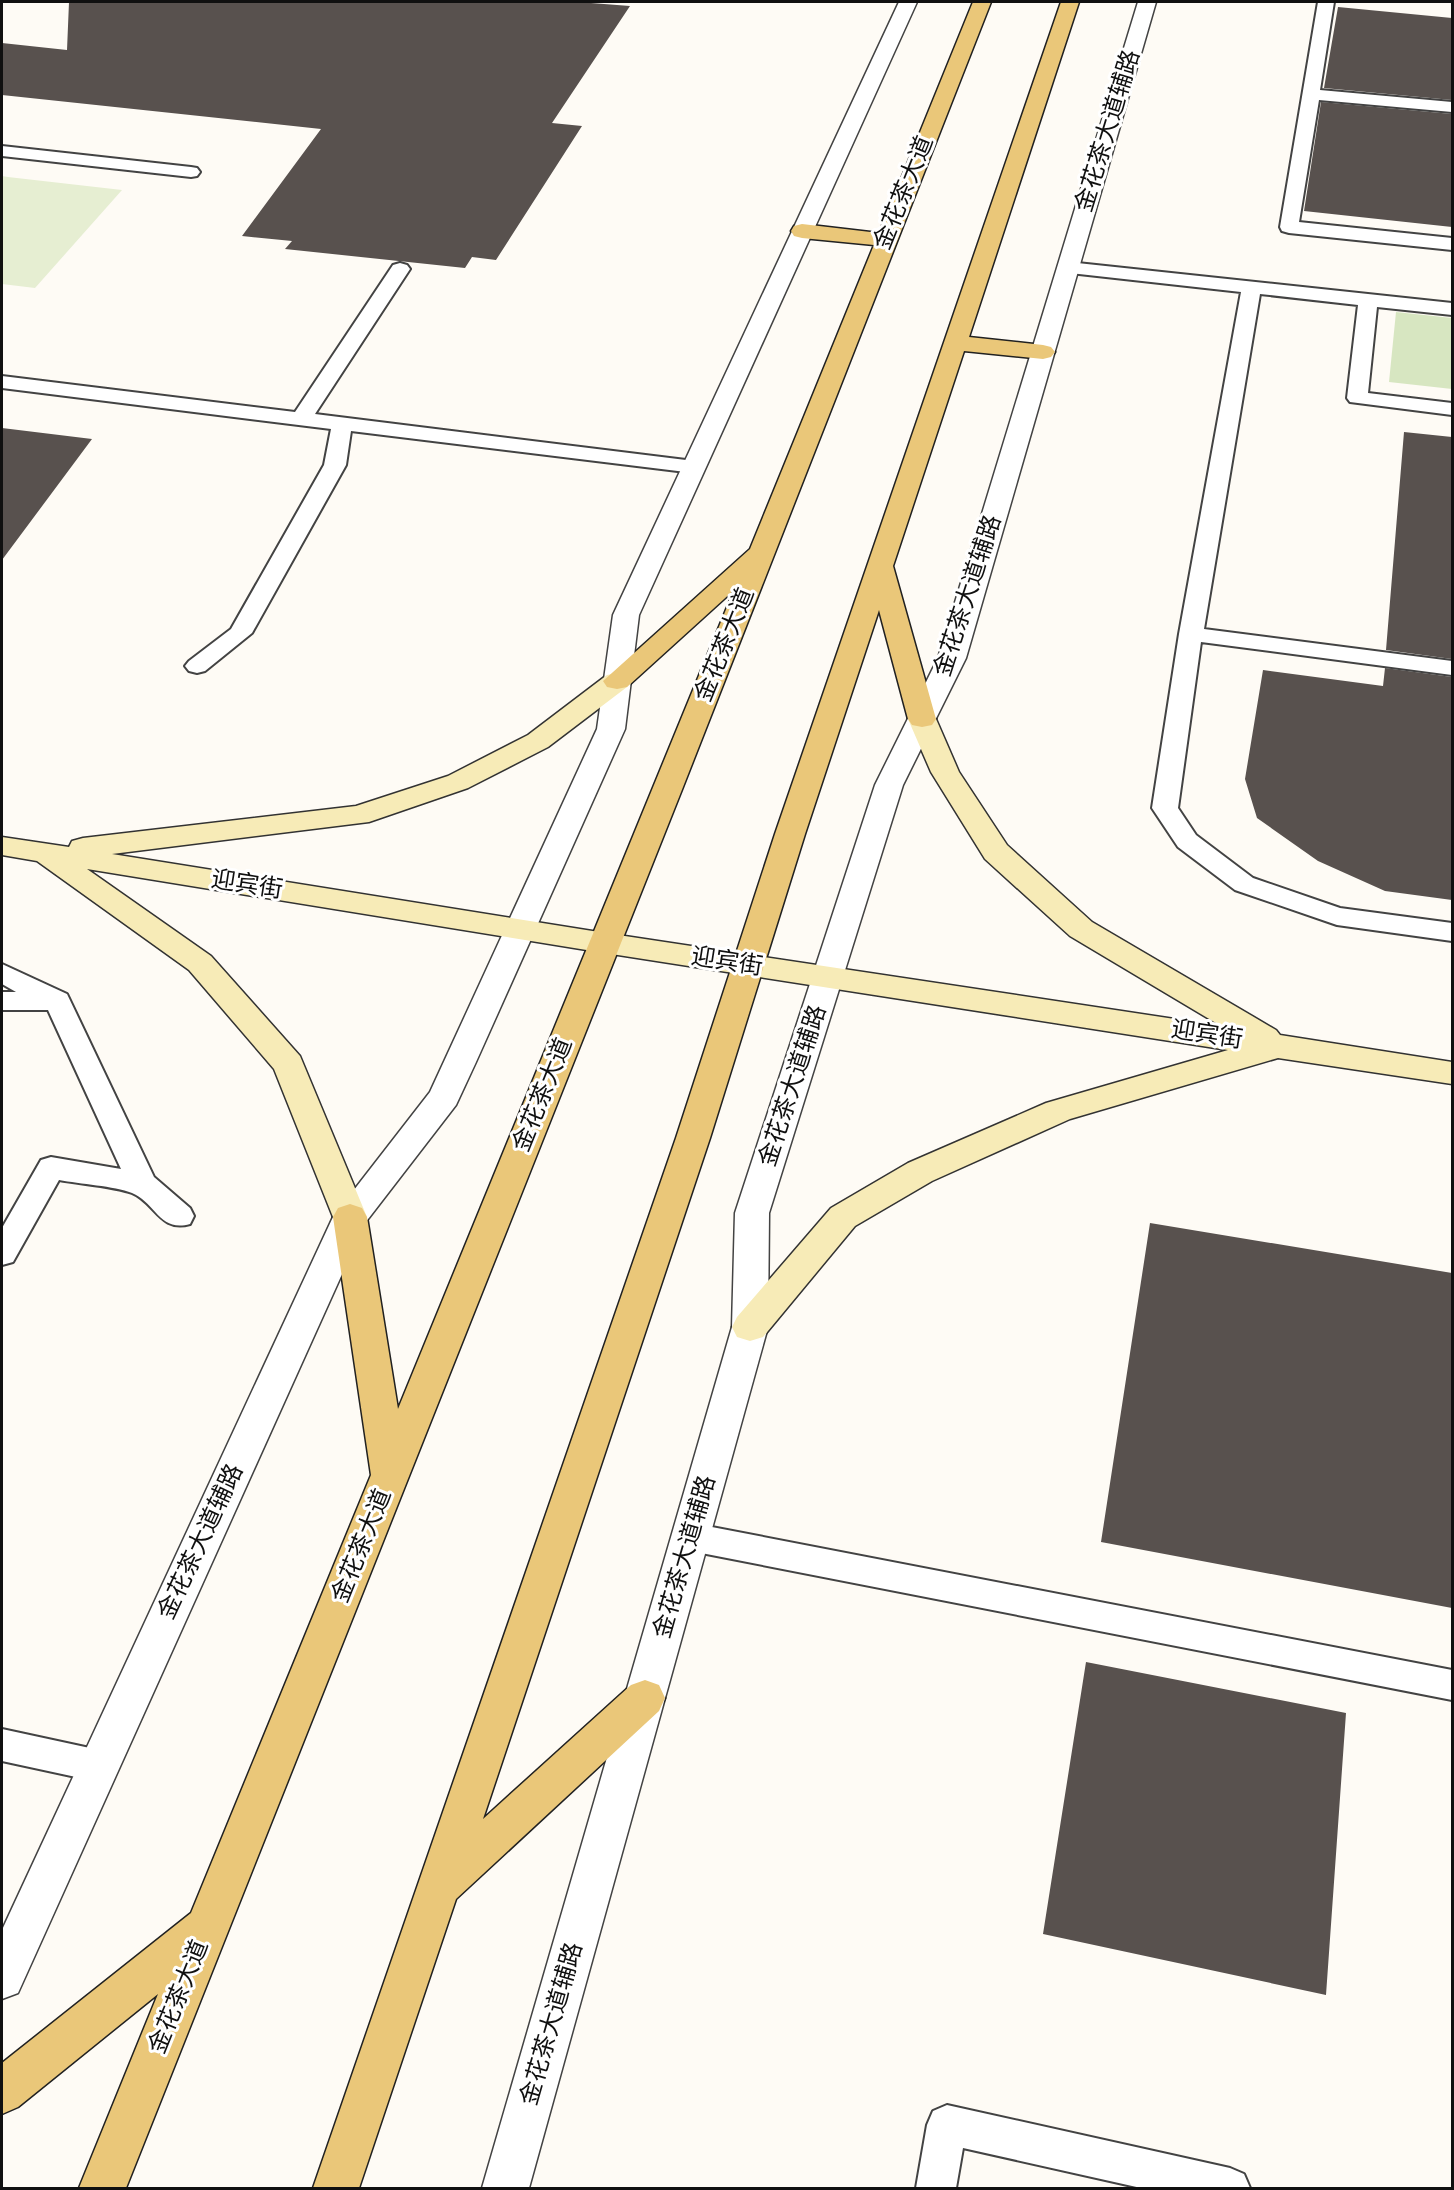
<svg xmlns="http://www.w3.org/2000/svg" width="1454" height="2190" viewBox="0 0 1454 2190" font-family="Spectral,'Noto Sans SC',serif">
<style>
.green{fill:#d7e6c1}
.pitch{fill:#e6eed2}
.building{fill:#58514e}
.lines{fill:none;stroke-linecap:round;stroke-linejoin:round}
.service-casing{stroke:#434343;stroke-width:4}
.tertiary-casing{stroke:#434343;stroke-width:3}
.secondary-casing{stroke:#323232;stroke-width:3}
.primary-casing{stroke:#212121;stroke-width:3}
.service{fill:#fff;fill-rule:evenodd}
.tertiary{fill:#fff;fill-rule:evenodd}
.secondary{fill:#f7ebb7;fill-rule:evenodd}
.primary{fill:#eac779;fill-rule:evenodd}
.labels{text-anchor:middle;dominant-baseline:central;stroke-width:6;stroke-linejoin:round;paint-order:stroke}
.street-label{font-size:24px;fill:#101010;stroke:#fff}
</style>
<rect width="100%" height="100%" fill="#fefbf5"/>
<!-- green -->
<path class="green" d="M1396 312 1452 318V389L1389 382Z"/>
<!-- pitch -->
<path class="pitch" d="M2 176 8 177 122 190 35 288 2 284Z"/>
<!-- building -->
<path class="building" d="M69 2H578L630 6 552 123 582 126 496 260 472 257 465 268 285 249 292 241 242 236 321 129 2 95V43L67 50Z
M1338 7 1452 18V100L1324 88Z
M1321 102 1452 114V227L1304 211Z
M2 428 92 439 2 560Z
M1404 432 1452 437V659L1386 650Z
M1385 668 1452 677V900L1385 891 1318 861 1257 818 1245 779 1263 670 1383 686Z
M1150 1223 1452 1273V1608L1101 1542Z
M1086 1662 1346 1713 1326 1995 1043 1934Z"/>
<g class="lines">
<!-- service casing -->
<g class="service-casing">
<path id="service" d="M1318 2H1334L1320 90 1452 102V112L1319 100 1299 222 1452 238V250L1289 233 1282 231 1280 227Z
M2 146 191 167 197 168 200 172 197 176 191 177 2 156Z
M1068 262 1452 303V315L1377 307 1368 393 1452 403V415L1350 402 1347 398 1358 305 1260 294 1204 629 1452 661V675L1201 642 1178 808 1196 835 1253 878 1340 908 1452 923V941L1337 925 1235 890 1178 847 1152 808 1179 634 1241 292 1061 272 1058 268 1061 264Z
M400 263 407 265 410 269 315 414 694 461 702 462 705 467 702 472 694 473 351 431 346 465 252 633 205 671 197 673 189 671 185 666 189 661 231 629 324 465 331 429 2 388V376L295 412 393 265Z
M2 964 67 994 154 1177 190 1208 194 1216 190 1224C160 1233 155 1202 132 1193 114 1186 80 1184 59 1180L13 1262 2 1265V1228L41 1160 51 1157 121 1169 48 1010H2V992H16L2 984Z
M691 1523 1452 1670V1700L691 1551 679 1547 674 1537 679 1527Z
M2 1729 99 1750 112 1755 117 1766 112 1777 99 1782 2 1761Z
M947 2105 1230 2168 1244 2174 1250 2188H1141L963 2148 956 2188H916L927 2125 933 2111Z"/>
</g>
<!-- tertiary casing -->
<g class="tertiary-casing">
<path id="tertiary" d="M899 2H917L639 615 625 729 476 1062 456 1105 365 1223 18 1993 2 1999V1930L333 1217 430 1092 597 729 613 615Z
M1138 2H1156L966 658 903 785 769 1213 768 1327 529 2188H482L732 1327 735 1213 875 785 938 658Z"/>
</g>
<!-- secondary casing -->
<g class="secondary-casing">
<path id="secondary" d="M617 673 627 675 631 681 627 687 548 747 468 788 369 822 112 854 605 933 1221 1026 1070 936 985 859 931 772 908 719 912 713 922 711 932 713 936 719 959 772 1007 845 1092 922 1276 1030 1280 1035 1452 1062V1084L1278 1058 1070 1119 932 1181 855 1226 763 1337 750 1341 737 1337 732 1327 737 1317 831 1208 908 1163 1046 1103 1228 1050 605 953 87 869 211 956 300 1056 367 1217 362 1226 350 1230 338 1226 333 1217 274 1069 189 970 37 861 2 855V837L69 847 72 841 83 838 356 806 448 776 528 735 607 675Z"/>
</g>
<!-- primary casing -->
<g class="primary-casing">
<path id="primary" d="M973 2H991L683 787 126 2188H79L158 1994 18 2107 2 2114V2063L191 1913 371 1475 333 1217 338 1208 350 1204 362 1208 367 1217 398 1409 734 590 627 687 617 689 607 687 603 681 750 549 874 245 802 238 794 236 791 231 794 226 802 224 879 233Z
M1061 2H1079L969 337 1043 345 1051 347 1055 352 1051 357 1043 359 964 351 893 566 936 719 932 725 922 727 912 725 908 719 879 610 805 834 710 1138 483 1819 631 1685 645 1680 659 1685 665 1698 659 1711 456 1899 359 2188H313L676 1138 775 834Z"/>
</g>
<!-- service -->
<use href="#service" class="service"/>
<!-- tertiary -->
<use href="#tertiary" class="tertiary"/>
<!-- secondary -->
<use href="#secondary" class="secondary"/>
<!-- primary -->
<use href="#primary" class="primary"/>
</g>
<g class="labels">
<!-- street labels -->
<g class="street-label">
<text transform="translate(1108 131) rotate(-73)">金花茶大道辅路</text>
<text transform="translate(904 193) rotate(-68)">金花茶大道</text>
<text transform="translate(968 596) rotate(-72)">金花茶大道辅路</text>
<text transform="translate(725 645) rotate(-68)">金花茶大道</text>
<text transform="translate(247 885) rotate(9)">迎宾街</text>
<text transform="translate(727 962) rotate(9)">迎宾街</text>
<text transform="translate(1207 1035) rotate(9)">迎宾街</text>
<text transform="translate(793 1086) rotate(-72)">金花茶大道辅路</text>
<text transform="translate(543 1095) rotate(-68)">金花茶大道</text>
<text transform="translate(201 1542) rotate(-65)">金花茶大道辅路</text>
<text transform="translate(362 1546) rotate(-68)">金花茶大道</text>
<text transform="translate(685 1557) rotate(-74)">金花茶大道辅路</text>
<text transform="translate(179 1997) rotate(-68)">金花茶大道</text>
<text transform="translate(552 2024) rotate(-74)">金花茶大道辅路</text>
</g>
</g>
<!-- border -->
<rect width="1454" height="2190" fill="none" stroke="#101010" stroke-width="6"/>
</svg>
